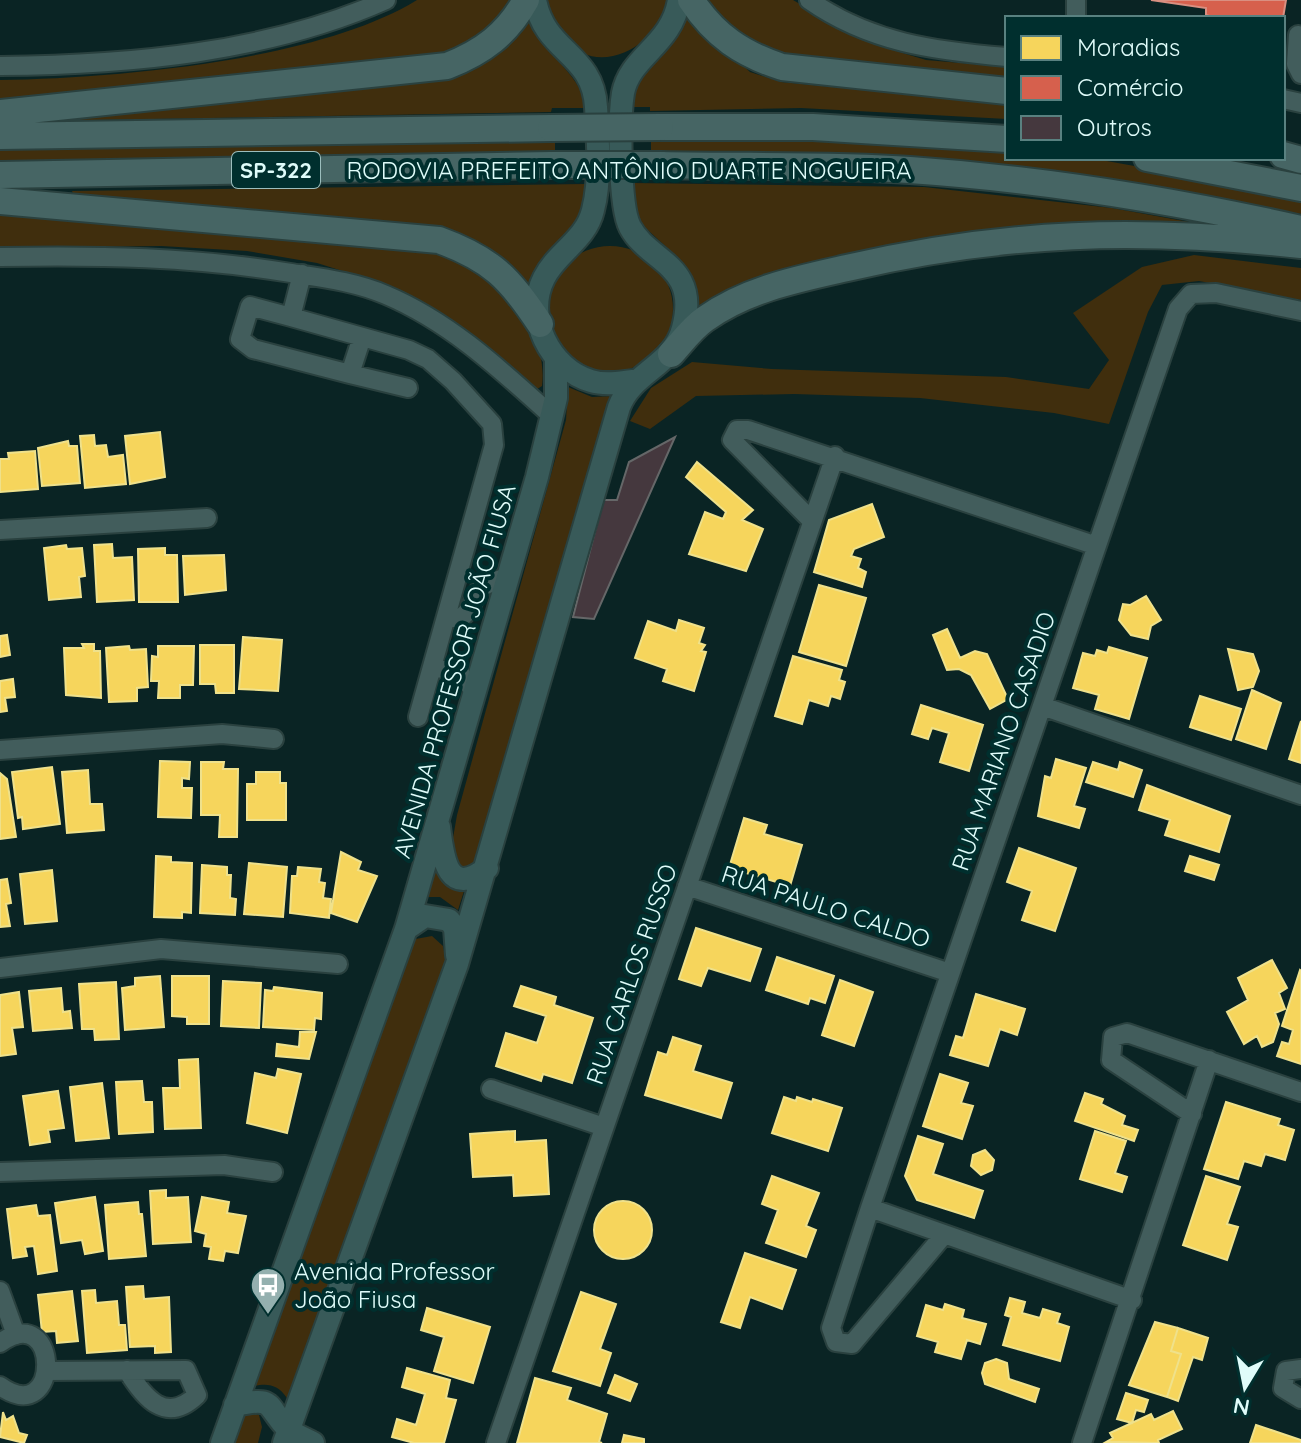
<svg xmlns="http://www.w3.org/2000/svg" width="1301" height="1443" viewBox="0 0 1301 1443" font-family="Quicksand,sans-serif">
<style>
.green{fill:#402e0d}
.homes{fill:#f6d55c;stroke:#efe18b;stroke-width:2}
.shops{fill:#d6604d;stroke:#d98f81;stroke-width:2}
.building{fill:#45383e;stroke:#656768;stroke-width:2}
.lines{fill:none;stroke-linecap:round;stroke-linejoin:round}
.minor-casing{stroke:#2a413f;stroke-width:22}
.major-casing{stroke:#2a413f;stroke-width:26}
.highway-casing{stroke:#2a413f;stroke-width:30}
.minor{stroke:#425d5c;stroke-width:18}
.major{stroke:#385a59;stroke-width:22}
.highway{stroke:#466564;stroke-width:26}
.highway-bridge-casing{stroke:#2a413f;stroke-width:30;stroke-linecap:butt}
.highway-bridge{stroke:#466564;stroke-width:26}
.labels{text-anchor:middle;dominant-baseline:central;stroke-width:8;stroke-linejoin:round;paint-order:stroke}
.shield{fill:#002f2e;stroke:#9cbebd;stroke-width:2}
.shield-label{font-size:22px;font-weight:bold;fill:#dffcfa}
.street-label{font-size:24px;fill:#dffcfa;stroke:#002f2e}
.poi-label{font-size:24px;fill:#dffcfa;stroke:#002f2e;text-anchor:start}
</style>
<rect width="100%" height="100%" fill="#0a2424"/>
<!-- green -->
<path class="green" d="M417 0H517L461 53 0 105V80C116 78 318 61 417 0Z
M544 0H670C660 43 600 81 564 39 555 29 550 12 544 0Z
M701 0H793L860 39 896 51 926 60 1007 67V83L794 60 745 44Z
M686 11 750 72 781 82 1007 104V119L801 108 650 111V107H628C636 68 678 51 686 11Z
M528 16C540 53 579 70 587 108H552L551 112 36 121 413 81Z
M842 136 1007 148V158H1090L1301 196V214C1204 194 1107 176 1008 165 890 152 771 153 651 153V138Z
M555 137V154L0 162V145Z
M632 183 924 187 1112 208 1206 225H1106L694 313 685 271 676 256 639 222Z
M587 184 579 223 530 291 486 248 75 198 72 191Z
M0 210 413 244C431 250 456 254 472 263 513 287 548 339 542 386L534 391 368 279 317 263 247 251 161 246 0 248Z
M547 309a63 63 0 1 1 126 0a63 63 0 1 1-126 0Z
M1194 255 1301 268V300L1199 281 1162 285 1148 312 1109 424 1054 413 920 398 794 394 696 396 650 429 630 421 651 388 692 362 772 369 1006 377 1089 389 1109 360 1073 313 1142 267Z
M568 387 592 397 614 396 480 864 462 870 450 855 457 815 566 420Z
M435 871 448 886 465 888 458 910 440 897H427Z
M432 936 443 946 447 966 287 1398C278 1385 269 1383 254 1386L410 940Z
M248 1411 259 1415 262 1427 258 1443H229L239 1413Z"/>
<!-- homes -->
<path class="homes" d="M160 432 165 477 130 484 125 436Z
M94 435 95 446 106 445 108 457 123 455 126 484 85 488 80 436Z
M68 441 69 446H77L80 483 42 486 38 448Z
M35 451 38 489 0 492V459H9L8 453Z
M697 462 753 510 742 520 763 529 746 571 689 554 705 512 723 519 726 512 686 477Z
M872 504 884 537 854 549 851 556 861 559 858 568 866 572 862 587 814 572 829 520Z
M112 544 113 558 132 557 134 600 97 602 94 545Z
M66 545 67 549 82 548 85 576 79 577 81 597 49 600 44 548Z
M165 548V555H177L178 602H139L138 549Z
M224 555 226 590 185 595 183 556Z
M819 585 866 598 846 666 799 652Z
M1146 596 1161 620 1151 626 1148 639 1131 635 1119 620 1123 604 1130 605Z
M679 620 704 628 699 643 705 645 701 651 706 652 694 691 663 681 667 669 635 658 648 621 676 631Z
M947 629 960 658 975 651 987 654 1008 699 990 709 971 675 959 669 947 670 933 635Z
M7 635 10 655 0 657V636Z
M243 637 282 640 278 691 239 689Z
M82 644H94V651H100L101 698 66 695 64 648H84Z
M200 645H234V693H216L215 684H200Z
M129 646 130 650 146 649 148 687 137 688V701L109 702 106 648Z
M158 646H194L193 685H180V698H158L159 681H151L152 656 158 657Z
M1109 647 1147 658 1129 719 1095 709 1099 695 1073 688 1083 653 1095 656 1097 650 1107 653Z
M1228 649 1253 654 1259 671 1253 687 1238 690Z
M793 656 842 670 839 680 845 682 840 699 831 696 828 706 809 700 802 724 775 716Z
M13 679 15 697 5 698 7 711 0 712V681Z
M1252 690 1281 703 1266 749 1236 739Z
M1200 696 1241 709 1231 740 1190 727Z
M921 705 983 725 969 771 940 762 949 733 932 728 928 739 912 734Z
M1301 721V763L1289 759Z
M1056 759 1086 768 1074 806 1085 809 1079 828 1038 816 1045 776 1051 778Z
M160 761 190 762 189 779 182 778V788H192L191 818 158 817Z
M201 762H224L223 769H238L237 837H219L220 815H201Z
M1093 762 1118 770 1120 762 1142 770 1133 797 1086 782Z
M52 767 60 824 23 829 22 817 18 818 12 772Z
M88 770 90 804H102L104 830 67 833 62 772Z
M256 772H280V783H286V820H247V784H256Z
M0 773 7 779 16 837 0 839Z
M1147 785 1230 816 1219 852 1165 835 1170 820 1139 810Z
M744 818 767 825 764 834 802 845 790 886 729 868Z
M1019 848 1076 868 1055 931 1022 920 1032 891 1007 882Z
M341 852 361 862 358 870 377 876 357 922 331 913Z
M156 856 171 857V862L192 863 191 913 182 912V918L154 917Z
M1190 856 1219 865 1214 880 1185 871Z
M249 863 287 867 283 917 244 914Z
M202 865 227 867V875H231L230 898 236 899 235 915 200 913Z
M298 867 321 869 319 882 325 883 323 898 331 899 329 918 290 913 292 876H297Z
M52 870 57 921 25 924 20 874Z
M7 879 11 903 6 904 10 926 0 927V880Z
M696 928 761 949 750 981 708 968 701 986 679 979Z
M777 957 834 976 825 1003 810 998 808 1004 766 990Z
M1272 960 1287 988 1279 993 1285 1009 1275 1013 1279 1024 1273 1042 1262 1047 1257 1036 1244 1044 1227 1012 1248 1000 1238 978Z
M1300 970 1301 971V1064L1277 1056 1282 1042 1289 1044 1293 1030 1282 1026Z
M160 976 164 1027 125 1030 122 988 135 986V978Z
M172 976H209V1024H187V1017L172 1016Z
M840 980 873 992 854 1046 822 1035Z
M223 981 261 983 259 1028 221 1026Z
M116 982 119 1039 95 1040 94 1029H82L79 984Z
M521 986 556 997 554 1005 593 1018 572 1083 543 1074 541 1081 496 1066 506 1033 537 1043 546 1016 514 1006Z
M274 987 322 993 321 1019 315 1018 314 1030 263 1027 265 990 273 991Z
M61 988 63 1012 70 1011 72 1028 33 1031 29 991Z
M19 992 23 1027 12 1028 16 1054 0 1056V995Z
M976 994 1025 1009 1017 1035 1000 1029 988 1066 950 1055 956 1036 963 1038Z
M300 1032H316L309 1059 276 1056 277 1044 299 1047Z
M673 1037 701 1046 693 1071 732 1083 721 1118 645 1095 658 1052 667 1055Z
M198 1059 201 1128 165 1129 163 1088H180L179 1060Z
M278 1069 301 1074 287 1133 247 1123 255 1073 276 1078Z
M940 1074 968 1083 961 1103 973 1106 962 1139 923 1126Z
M142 1081 144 1102H152L153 1132 119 1134 116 1082Z
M102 1083 109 1138 76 1141 70 1087Z
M58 1091 64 1128 48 1130 50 1142 30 1145 23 1096Z
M1085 1093 1103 1099 1101 1104 1125 1116 1122 1125 1138 1130 1134 1141 1075 1121Z
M784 1097 796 1101 797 1097 812 1102 813 1099 842 1108 828 1151 772 1133Z
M1226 1102 1280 1119 1278 1125 1294 1130 1285 1160 1265 1154 1261 1166 1244 1161 1238 1179 1204 1169Z
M515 1131V1142L546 1140 549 1194 514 1196 513 1175 473 1177 470 1134Z
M1095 1131 1126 1141 1115 1173 1127 1177 1122 1192 1080 1179Z
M918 1136 943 1144 933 1174 983 1191 974 1218 917 1200 905 1176Z
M985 1150 994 1160 992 1170 981 1175 971 1166 973 1155Z
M772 1176 819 1193 806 1226 816 1230 806 1257 766 1243 778 1210 762 1204Z
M1206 1176 1240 1187 1227 1224 1238 1227 1227 1260 1183 1245Z
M166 1190V1198L188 1197 191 1242 153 1244 150 1191Z
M95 1197 103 1251 85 1254 82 1240 61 1243 55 1203Z
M202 1197 229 1202 227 1213 246 1216 238 1253 225 1251 223 1261 209 1259 211 1247 204 1246 206 1234 195 1231Z
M594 1230a29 29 0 1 1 58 0a29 29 0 1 1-58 0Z
M138 1202 139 1214H142L146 1256 109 1259 105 1205Z
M36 1205 38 1216 50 1215 57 1271 38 1274 34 1246 25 1247 27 1256 13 1258 7 1209Z
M745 1253 796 1270 782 1309 750 1297 740 1328 721 1322Z
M143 1286 144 1299 169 1297 171 1352 155 1353V1346L130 1347 126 1287Z
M95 1290 96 1303 117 1301 119 1325H125L127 1350 87 1353 82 1291Z
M72 1291 78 1341 57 1343 56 1331 42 1332 38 1295Z
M581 1292 616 1304 600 1349 611 1353 600 1386 553 1371Z
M1010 1298 1025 1302 1022 1313 1040 1318 1043 1309 1060 1314 1057 1323 1069 1327 1060 1361 1003 1345 1011 1317 1005 1315Z
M945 1304 964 1310 962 1318 986 1324 980 1344 967 1340 961 1359 935 1352 938 1342 917 1336 926 1305 943 1310Z
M427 1308 490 1327 473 1383 434 1371 444 1337 421 1330Z
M1155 1322 1178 1328 1171 1351 1181 1354 1167 1397 1129 1385Z
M1178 1328 1208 1338 1202 1360 1193 1357 1178 1401 1167 1397 1181 1354 1171 1351Z
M996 1359 1007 1363 1009 1379 1039 1389 1035 1402 985 1384 982 1373 985 1363Z
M407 1368 450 1380 446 1398 456 1400 444 1443H414L392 1437 397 1419 416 1425 425 1394 402 1387Z
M615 1375 637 1384 630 1401 608 1393Z
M535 1378 571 1388 567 1400 607 1414 599 1442 602 1443H517Z
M1126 1393 1148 1400 1144 1412 1136 1410 1132 1423 1117 1419Z
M1173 1411 1182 1429 1158 1440 1159 1443 1106 1442 1113 1438 1110 1433 1151 1414 1154 1420Z
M3 1412 6 1420 13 1416 19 1433 27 1435 24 1443 0 1437Z
M1256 1425 1301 1440V1443H1250Z
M624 1435 644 1439V1443H622Z"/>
<!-- shops -->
<path class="shops" d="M1151 0H1286L1283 18H1216L1206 15V8Z"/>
<!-- building -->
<path class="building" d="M675 437 594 619 573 617 603 500H617L629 462Z"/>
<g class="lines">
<!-- minor casing -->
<g class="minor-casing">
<path id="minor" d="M809 0C870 43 936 51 1007 57
M1076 18V0
M1298 35 1296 64 1301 74
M0 66C128 65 267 53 386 0
M1283 99 1301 103
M0 257C98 255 194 257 291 273 323 278 356 282 386 295 450 322 501 370 552 416
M302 274 291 317 409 350 428 359 453 381 492 424 494 445 418 717
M291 317 250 306 240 339 253 349 350 374 362 337
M350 374 408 388
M811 520 732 440 737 430H748L1094 545
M0 530 207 518
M446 618H461C485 598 461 590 508 577
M432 667 459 672 475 692
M1042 706 1301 795
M0 750 222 734 274 739
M687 886 950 973
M0 968 161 949 338 964
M491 1089 604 1127
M1192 1114 1111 1060 1113 1037 1127 1033 1301 1092
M0 1172 224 1165 273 1172
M870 1208 1132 1300
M943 1236 852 1344 836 1342 831 1328 870 1208 1178 309 1191 294 1216 293 1301 311
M0 1291 16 1335
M0 1343C61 1299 62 1430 0 1386
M1301 1369 1286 1371 1283 1388 1301 1399
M48 1371 186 1370 197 1395C166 1425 144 1398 127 1370
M496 1443 835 456
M1082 1443 1209 1060"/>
</g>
<!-- major casing -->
<g class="major-casing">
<path id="major" d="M535 0C545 53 593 53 596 107 598 138 601 180 593 210 586 240 557 252 544 278 524 317 550 369 591 381 604 385 619 383 633 381
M439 827C443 858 447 899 487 868
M406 929 425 916 449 920 455 928 457 955
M235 1405C278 1396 264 1406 289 1430 295 1435 306 1439 313 1443
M222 1443 406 929 537 477 556 398V361
M284 1443 457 964 619 407C632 372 673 366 683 328 700 264 649 263 630 227 619 206 619 117 623 93 630 56 672 45 679 0"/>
</g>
<!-- highway casing -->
<g class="highway-casing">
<path id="highway" d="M691 0C715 36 742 54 782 67L1007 91
M0 113 447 66C483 52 507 34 526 0
M660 127H813L1007 139
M0 136 551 128
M1283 155 1301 160
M1147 158 1301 188
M661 165C744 167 828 164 910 170 1042 179 1172 200 1301 229
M0 175 552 165
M0 201 439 240C491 259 510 278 540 324
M671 354C682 342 692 328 705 319 747 289 798 279 847 268 1007 231 1138 228 1301 245"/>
</g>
<!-- minor -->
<use href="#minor" class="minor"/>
<!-- major -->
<use href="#major" class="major"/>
<!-- highway -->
<use href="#highway" class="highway"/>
<!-- highway-bridge casing -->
<g class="highway-bridge-casing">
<path id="highway-bridge" d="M551 128 660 127
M552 165H661"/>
</g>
<!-- highway-bridge -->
<use href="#highway-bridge" class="highway-bridge"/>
</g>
<!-- icons -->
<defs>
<g id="bus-pin" transform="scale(1.8)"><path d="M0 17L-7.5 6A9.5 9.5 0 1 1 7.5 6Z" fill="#94b0af" stroke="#002f2e"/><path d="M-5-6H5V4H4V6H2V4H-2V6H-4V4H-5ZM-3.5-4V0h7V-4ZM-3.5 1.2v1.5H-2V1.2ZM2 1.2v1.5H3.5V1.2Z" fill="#fff"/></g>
</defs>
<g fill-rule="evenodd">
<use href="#bus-pin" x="268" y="1285"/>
</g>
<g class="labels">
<!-- shield labels -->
<rect class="shield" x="232" y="152" width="88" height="36" rx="6"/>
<g class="shield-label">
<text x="276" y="170">SP-322</text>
</g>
<!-- street labels -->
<g class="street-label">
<text x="629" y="170">RODOVIA PREFEITO ANTÔNIO DUARTE NOGUEIRA</text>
<text transform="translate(454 671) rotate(-74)">AVENIDA PROFESSOR JOÃO FIUSA</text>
<text transform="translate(1003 741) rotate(-71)">RUA MARIANO CASADIO</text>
<text transform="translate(826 906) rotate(18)">RUA PAULO CALDO</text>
<text transform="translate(631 974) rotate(-71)">RUA CARLOS RUSSO</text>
</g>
<!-- poi labels -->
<g class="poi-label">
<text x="294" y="1271">Avenida Professor<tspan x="294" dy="28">João Fiusa</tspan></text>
</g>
</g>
<!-- legend -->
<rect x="1005" y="16" width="280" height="144" fill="#002f2e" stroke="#598180" stroke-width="2"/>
<rect x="1021" y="36" width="40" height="24" fill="#f6d55c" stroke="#598180" stroke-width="2"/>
<text x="1077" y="56" font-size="24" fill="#dffcfa">Moradias</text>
<rect x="1021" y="76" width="40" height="24" fill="#d6604d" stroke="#598180" stroke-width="2"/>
<text x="1077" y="96" font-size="24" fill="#dffcfa">Comércio</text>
<rect x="1021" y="116" width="40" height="24" fill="#45383e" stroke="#598180" stroke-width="2"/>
<text x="1077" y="136" font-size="24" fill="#dffcfa">Outros</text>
<!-- north arrow -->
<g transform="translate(1245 1387) rotate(190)" stroke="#002f2e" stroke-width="6" paint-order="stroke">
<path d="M0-6L14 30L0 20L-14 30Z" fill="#dffcfa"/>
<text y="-12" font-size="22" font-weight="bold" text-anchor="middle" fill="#dffcfa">N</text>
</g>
</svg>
